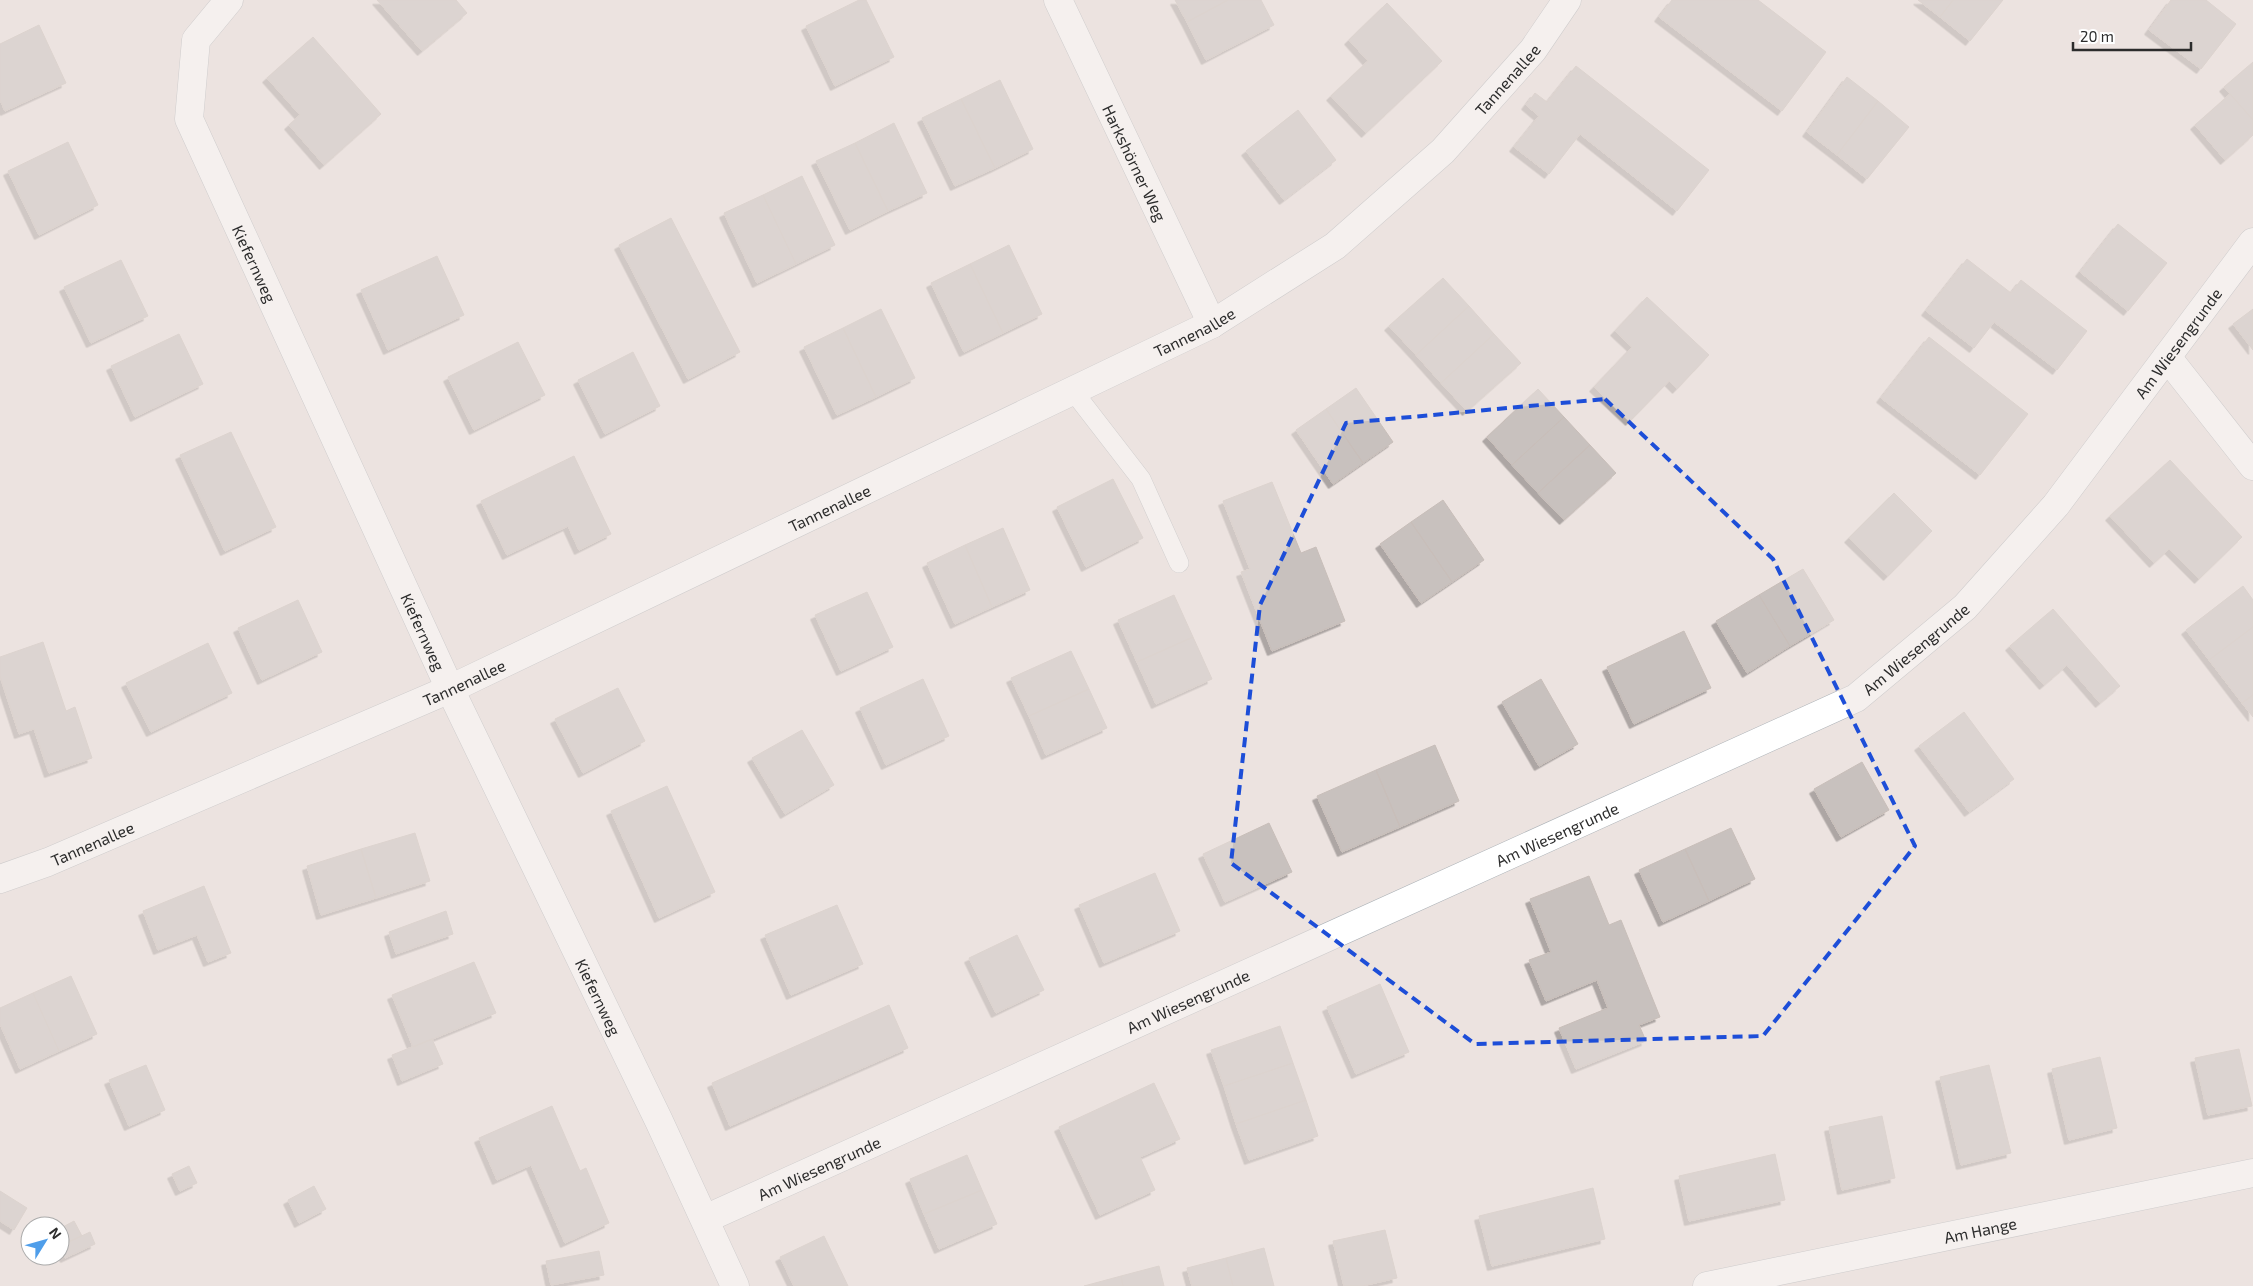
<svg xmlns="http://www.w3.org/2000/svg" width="2253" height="1286" viewBox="0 0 2253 1286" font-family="'Exo 2',sans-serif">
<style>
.building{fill:#c8c1be;stroke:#c8beb9;filter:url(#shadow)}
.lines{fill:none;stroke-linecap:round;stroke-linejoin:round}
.lane-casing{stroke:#acb2b7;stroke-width:20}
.street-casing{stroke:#acb2b7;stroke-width:29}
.lane{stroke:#fff;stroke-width:19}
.street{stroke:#fff;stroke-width:28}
.marked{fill:none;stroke:#1d4ed8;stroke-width:4;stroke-dasharray:10 6;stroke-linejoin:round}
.labels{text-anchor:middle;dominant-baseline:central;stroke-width:4;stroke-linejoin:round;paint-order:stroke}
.street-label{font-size:16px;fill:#2c2c2c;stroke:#fff}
</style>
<defs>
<filter id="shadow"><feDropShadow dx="-4.5" dy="4.5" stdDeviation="0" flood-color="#0004"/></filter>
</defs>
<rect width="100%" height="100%" fill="#ece3e0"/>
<!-- building -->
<path class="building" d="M377 0H456L467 13 422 51Z
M859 0H866L894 57 835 86 806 26Z
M1175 0H1228L1187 22Z
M1228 0H1261L1274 25 1206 60 1187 22Z
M1672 0H1758L1826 52 1782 111 1659 17Z
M1918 0H1953L1940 17Z
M1953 0H2003L1970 41 1940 17Z
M2171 0H2206L2236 24 2201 69 2149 30Z
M1387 3 1442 61 1366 133 1331 96 1368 61 1349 40Z
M39 25 66 83 5 111 0 100V44Z
M313 37 381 114 324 165 289 125 300 115 267 78Z
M2253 62V120L2224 87Z
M1576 66 1709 170 1677 211 1580 134 1549 174 1514 147 1539 116 1526 105 1535 93 1547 102Z
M1847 77 1878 101 1837 155 1807 132Z
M1000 80 1033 149 995 168 961 99Z
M2230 94 2253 120V135L2225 160 2195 125Z
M961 99 995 168 955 186 922 118Z
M1878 101 1909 127 1867 179 1837 155Z
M1298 110 1336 160 1284 200 1246 151Z
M894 123 927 193 888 211 855 143Z
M68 142 98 205 39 235 8 171Z
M855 143 888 211 850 230 816 161Z
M802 176 835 245 796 264 763 195Z
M763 195 796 264 757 283 724 213Z
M671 218 740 352 688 379 619 245Z
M2118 224 2167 263 2128 311 2080 272Z
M1009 245 1042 314 1003 333 970 264Z
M437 256 464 315 388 350 361 290Z
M1967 259 2011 293 2021 280 2087 331 2057 370 1994 322 1974 348 1926 311Z
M121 260 148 316 91 343 64 287Z
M970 264 1003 333 964 352 931 283Z
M1443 278 1469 306 1416 355 1389 326Z
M1647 297 1709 355 1677 389 1669 381 1630 421 1594 387 1632 347 1615 331Z
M1469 306 1494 334 1441 383 1416 355Z
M881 309 915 378 876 397 843 328Z
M2253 309V350L2233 324Z
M843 328 876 397 837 415 804 347Z
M179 334 203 384 135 417 111 366Z
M1494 334 1521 363 1467 411 1441 383Z
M1929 337 2028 414 1980 475 1881 398Z
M518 342 545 395 474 430 448 377Z
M633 352 660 406 605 434 578 380Z
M1356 388 1393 442 1363 463 1326 409Z
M1538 389 1564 417 1512 465 1487 437Z
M1326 409 1363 463 1333 484 1296 430Z
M1564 417 1590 445 1538 493 1512 465Z
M231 432 276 527 225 551 180 455Z
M1590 445 1616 473 1564 520 1538 493Z
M574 456 611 534 579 550 568 526 507 555 481 501Z
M2170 460 2242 537 2199 579 2169 549 2154 563 2110 516Z
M1113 479 1143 538 1086 567 1057 507Z
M1272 482 1301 553 1316 547 1345 621 1272 651 1241 572 1250 569 1223 501Z
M1894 493 1932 531 1888 576 1849 538Z
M1443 500 1484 560 1452 582 1411 522Z
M1411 522 1452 582 1421 603 1380 544Z
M1003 528 1030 590 992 607 965 545Z
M965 545 992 607 955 624 927 563Z
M1803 569 1834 620 1790 646 1759 595Z
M2243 586 2253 600V627L2209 660 2186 630Z
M867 592 893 647 841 671 815 615Z
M1174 595 1193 637 1137 662 1118 620Z
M1759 595 1790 646 1747 673 1716 621Z
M298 600 322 652 262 680 238 628Z
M2053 609 2120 686 2100 703 2067 665 2044 685 2010 646Z
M2253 627V695L2242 703 2209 660Z
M1684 631 1711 688 1634 724 1607 667Z
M1193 637 1212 679 1156 704 1137 662Z
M43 642 66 711 75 707 92 758 49 773 34 729 19 734 0 676V657Z
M208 643 232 693 151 732 126 683Z
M1071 651 1089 689 1029 716 1011 678Z
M923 679 949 736 886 765 860 708Z
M1541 679 1578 744 1539 766 1502 702Z
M618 688 645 741 583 773 555 719Z
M1089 689 1107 728 1046 755 1029 716Z
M2253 695V717L2242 703Z
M1964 712 2014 779 1969 812 1919 746Z
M802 730 834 785 785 814 752 758Z
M1435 745 1459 801 1400 827 1376 770Z
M1862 762 1889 810 1841 837 1814 789Z
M1376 770 1400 827 1342 852 1317 796Z
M667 786 715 892 659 918 611 811Z
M1269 823 1292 872 1225 902 1203 854Z
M1731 828 1755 879 1709 901 1685 849Z
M415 833 430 881 376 898 361 849Z
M361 849 376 898 321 915 307 866Z
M1685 849 1709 901 1663 922 1639 870Z
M1155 873 1180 931 1104 963 1079 905Z
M1589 876 1609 925 1621 920 1660 1017 1639 1025 1646 1041 1576 1069 1559 1028 1608 1008 1597 980 1546 1001 1529 960 1551 952 1530 899Z
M204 886 231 953 208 962 197 935 158 950 143 911Z
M837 905 863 964 791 995 765 935Z
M446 911 453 934 396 954 389 932Z
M1017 935 1044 990 996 1013 969 958Z
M474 962 496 1013 413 1047 392 995Z
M71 976 97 1034 59 1051 33 993Z
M1380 984 1409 1052 1356 1074 1327 1007Z
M33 993 59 1051 20 1069 0 1024V1008Z
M889 1005 908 1048 730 1126 712 1083Z
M1280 1026 1293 1063 1224 1086 1211 1050Z
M432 1039 443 1064 402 1081 392 1055Z
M2239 1049 2252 1106 2208 1115 2195 1058Z
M2100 1057 2117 1128 2069 1140 2052 1069Z
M1293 1063 1306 1100 1236 1124 1224 1086Z
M146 1065 165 1110 129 1126 109 1080Z
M1989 1065 2011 1153 1961 1165 1940 1077Z
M1154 1083 1180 1139 1140 1157 1155 1190 1100 1215 1059 1127Z
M1306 1100 1318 1136 1249 1160 1236 1124Z
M552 1106 580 1171 586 1168 609 1223 565 1243 531 1165 497 1180 479 1138Z
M1882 1116 1895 1178 1842 1190 1829 1127Z
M1775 1154 1785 1200 1689 1221 1679 1176Z
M967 1155 982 1190 924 1214 910 1179Z
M189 1166 197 1183 180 1191 172 1174Z
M314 1186 326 1209 299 1223 288 1200Z
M1593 1188 1605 1239 1492 1266 1479 1216Z
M982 1190 997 1224 939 1249 924 1214Z
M0 1191 27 1208 14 1230 0 1221Z
M74 1221 82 1236 68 1242 61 1228Z
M1385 1230 1397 1278 1362 1286H1344L1333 1241Z
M90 1232 95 1244 65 1258 60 1246Z
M824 1236 848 1286H794L780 1257Z
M1264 1248 1274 1286H1233L1226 1258Z
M599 1251 604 1275 551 1285 546 1261Z
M1226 1258 1233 1286H1192L1187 1268Z
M1159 1266 1164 1286H1123L1121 1276Z
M1121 1276 1123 1286H1084Z"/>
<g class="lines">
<!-- lane casing -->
<g class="lane-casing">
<path id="lane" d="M1073 391 1141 479 1179 563"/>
</g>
<!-- street casing -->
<g class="street-casing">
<g id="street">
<path id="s1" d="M229 0 196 40 189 119 450 689 659 1121 735 1286"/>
<path id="s2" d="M1058 0 1212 324"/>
<path d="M2167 357 2253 466"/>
<path id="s3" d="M0 879 48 862 450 689 1212 324 1335 246 1443 151 1533 50 1567 0"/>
<path id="s4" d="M705 1219 1856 698 1965 607 2056 505 2253 242"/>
<path id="s5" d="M1707 1286 2253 1173"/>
</g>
</g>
<!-- lane -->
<use href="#lane" class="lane"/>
<!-- street -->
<use href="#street" class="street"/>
</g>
<!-- marked area -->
<path d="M0 0H2253V1286H0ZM1605 399 1773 559 1915 846 1763 1036 1475 1044 1231 863 1260 605 1346 423Z" fill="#ece3e0" fill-opacity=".55" fill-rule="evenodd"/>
<path class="marked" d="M1605 399 1773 559 1915 846 1763 1036 1475 1044 1231 863 1260 605 1346 423Z"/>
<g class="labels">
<!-- street labels -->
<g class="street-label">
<text stroke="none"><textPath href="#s3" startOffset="1719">Tannenallee</textPath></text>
<text stroke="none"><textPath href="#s2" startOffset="180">Harkshörner Weg</textPath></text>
<text stroke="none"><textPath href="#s1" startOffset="290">Kiefernweg</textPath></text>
<text stroke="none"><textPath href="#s3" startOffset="1314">Tannenallee</textPath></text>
<text stroke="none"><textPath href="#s4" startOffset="1745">Am Wiesengrunde</textPath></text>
<text stroke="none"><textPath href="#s3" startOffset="909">Tannenallee</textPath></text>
<text stroke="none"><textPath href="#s1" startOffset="695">Kiefernweg</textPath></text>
<text stroke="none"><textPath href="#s4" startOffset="1341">Am Wiesengrunde</textPath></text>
<text stroke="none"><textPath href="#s3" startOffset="504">Tannenallee</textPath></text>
<text stroke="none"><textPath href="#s4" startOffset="935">Am Wiesengrunde</textPath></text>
<text stroke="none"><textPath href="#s3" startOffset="99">Tannenallee</textPath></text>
<text stroke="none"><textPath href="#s1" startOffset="1100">Kiefernweg</textPath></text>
<text stroke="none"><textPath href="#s4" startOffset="530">Am Wiesengrunde</textPath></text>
<text stroke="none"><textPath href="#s4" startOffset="125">Am Wiesengrunde</textPath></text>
<text stroke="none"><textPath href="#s5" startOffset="279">Am Hange</textPath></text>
</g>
</g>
<!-- north arrow -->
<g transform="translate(45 1241) rotate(53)"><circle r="24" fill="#ffffff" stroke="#ababab"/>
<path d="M0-4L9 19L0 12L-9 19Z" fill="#4f9eea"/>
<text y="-8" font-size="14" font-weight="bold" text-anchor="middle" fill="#2c2c2c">N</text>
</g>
<!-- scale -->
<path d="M2073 42v8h118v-8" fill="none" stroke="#2c2c2c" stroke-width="2.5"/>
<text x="2080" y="42" font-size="15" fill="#2c2c2c" stroke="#ffffff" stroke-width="4" paint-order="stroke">20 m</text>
</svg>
